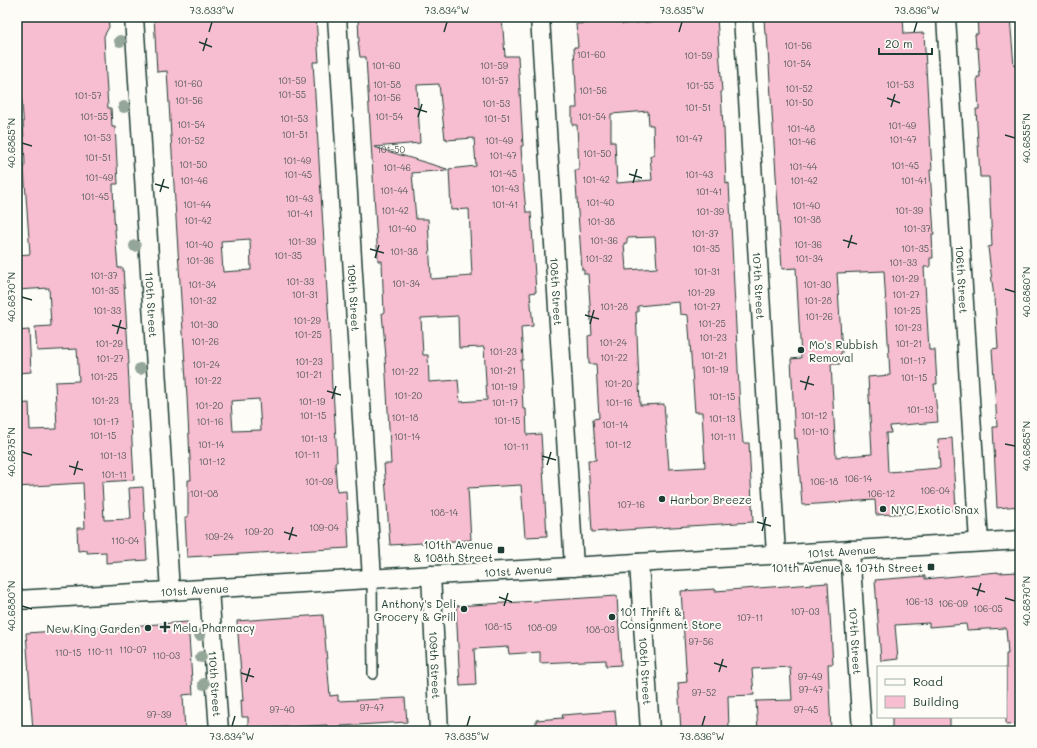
<svg xmlns="http://www.w3.org/2000/svg" width="1037" height="748" viewBox="0 0 1037 748" font-family="Mali,sans-serif">
<style>
.building{fill:#f7bdd0;stroke:#1f3d34;fill-rule:evenodd}
.lines{fill:none;stroke-linecap:round;stroke-linejoin:round}
.lane-casing{stroke:#1f3d34;stroke-width:12}
.street-casing{stroke:#1f3d34;stroke-width:21}
.lane{stroke:#fdfcf7;stroke-width:9}
.street{stroke:#fdfcf7;stroke-width:18}
.tree{fill:#94a698}
.ticks{fill:none;stroke:#1f3d34;stroke-width:1.5}
.poi-dot{fill:#1f3d34;stroke:#fdfcf7;stroke-width:1.5}
.labels{text-anchor:middle;dominant-baseline:central;stroke-width:4;stroke-linejoin:round;paint-order:stroke}
.number-label{font-size:9px;fill:#555d5b}
.street-label{font-size:11px;fill:#1f3d34;stroke:#fdfcf7}
.poi-label{font-size:11px;fill:#1f3d34;stroke:#fdfcf7;text-anchor:start}
.neatline{fill:none;stroke:#1f3d34;stroke-width:1.5}
.ticks-label{font-size:10px;text-anchor:middle;fill:#1f3d34}
</style>
<rect width="100%" height="100%" fill="#fdfcf7"/>
<filter id="ink" filterUnits="userSpaceOnUse"><feTurbulence type="fractalNoise" baseFrequency=".025" numOctaves="2"/><feDisplacementMap in="SourceGraphic" scale="8" xChannelSelector="R" yChannelSelector="G"/><feConvolveMatrix kernelMatrix="1 2 1 2 8 2 1 2 1" color-interpolation-filters="sRGB"/></filter>
<g filter="url(#ink)">
<!-- building -->
<path class="building" d="M17 17H108L109 27 104 36 106 76 108 108H111L112 127H115L116 143 118 184H113L114 217 118 268H123L129 364H128L134 480 102 482 104 520 131 519 129 488 143 487 147 560 106 563V552L87 553V550L78 551 77 528H85L83 483 17 487V404L29 403 30 430 57 429 55 382 79 381 77 349 37 351 35 327 51 326 49 288 17 290V255L30 254 24 167 25 166 23 117 20 78H17Z
M154 17H316L319 62H313L330 341 332 389H333L335 422 337 462H335L337 492 346 491 349 548 187 557 185 517H188V480H191L187 397 167 71 157 72ZM250 239 251 270 223 272 221 241ZM259 399 261 430 233 431 231 401Z
M358 17H502L505 56H518L523 146H521L523 180 526 212H531L536 292 530 293 533 326 521 327 523 360H521L523 409H526L527 435 541 434 547 536 525 537 521 485 468 488 471 540 390 545 384 464H391L385 357H386L382 313H384L382 261H378L366 57H360L358 42H359ZM439 84 445 139 447 138V140L474 138 476 166 449 169 451 210 469 209 472 276 431 279 428 219H416L412 173 447 170V169L374 147 420 143 417 85ZM458 316 459 348 484 347 487 400 460 402 458 380 429 382 428 355H423L421 318Z
M603 17H621L622 24 659 21V17H717L722 92H721L723 128H724L726 184 729 183 740 410 743 443H749L753 522 592 532 588 460H596L593 419 599 418 596 364H589L588 336 592 335 588 274H584V270H582L575 170H579L577 125H572V108H577V107L574 47H578L576 24 603 22ZM648 111 649 125H653L654 154 650 156 652 180 617 183 615 142H611V114ZM655 237 657 268 626 270 624 243H627V238ZM679 302 680 314 688 315 695 412H702L705 467 669 469 664 404 640 405 636 312H638V306Z
M788 17H903L904 34 924 33 932 170H930L934 234H932L933 258H930V267H924L929 350H935L937 384H934L938 422 890 426 891 433H886L888 472 940 468 938 439 952 438 956 510 876 515 875 500 802 505 797 438 795 439 791 359 801 358 796 268 782 269 767 34H765L764 19ZM884 271 890 375 868 377 872 454 836 457 831 364H840V354L842 353 837 273Z
M977 17H1010L1014 66 1020 65V175H1017L1020 228V506L997 508 993 427H997L996 408 992 349 998 348 995 298H994L988 247 992 246 989 177H980L976 109H979L977 77H980L978 48H976L975 34H978Z
M29 330 31 372 17 373V331Z
M998 572V573L1020 572V724L1006 725V654H1008L1006 628 967 630 966 624 929 627V623L895 625 898 659 881 661 875 580 925 576V579Z
M828 583 833 664H828L831 731H758L756 701 792 700 790 667 752 669 754 695 728 696 729 731H681L678 683 687 682 681 591 715 589V591Z
M617 596 621 665 606 666V660L540 663V652L509 654 508 647 474 649 476 685 460 686 456 606Z
M323 615 330 696 338 695V701L405 698 407 722 341 726V731H327V725L248 729V717H242L241 700 243 701 237 621Z
M188 622 193 694 183 695 185 731H33L26 633Z
M615 711 617 731H536V720L563 718 562 715Z
M892 717H950V729L892 731Z"/>
<g class="lines">
<!-- lane casing -->
<g class="lane-casing">
<path id="lane" d="M372 579 373 674"/>
</g>
<!-- street casing -->
<g class="street-casing">
<g id="street">
<path id="s1" d="M134 17 170 591"/>
<path id="s2" d="M337 17 372 579"/>
<path id="s3" d="M540 17 574 567"/>
<path id="s4" d="M743 17 776 554"/>
<path id="s5" d="M946 17 979 542"/>
<path id="s6" d="M850 550 862 731"/>
<path id="s7" d="M639 563 650 731"/>
<path id="s8" d="M431 575 439 731"/>
<path id="s9" d="M209 589 219 731"/>
<path id="s10" d="M17 600 1020 540"/>
</g>
</g>
<!-- lane -->
<use href="#lane" class="lane"/>
<!-- street -->
<use href="#street" class="street"/>
</g>
<!-- trees -->
<g class="tree">
<circle cx="120" cy="41" r="6"/>
<circle cx="124" cy="107" r="6"/>
<circle cx="135" cy="246" r="6"/>
<circle cx="140" cy="369" r="6"/>
<circle cx="200" cy="635" r="6"/>
<circle cx="201" cy="657" r="6"/>
<circle cx="204" cy="684" r="6"/>
</g>
</g>
<!-- ticks -->
<path class="ticks" d="M209 32 212 22M444 32 447 22M679 32 682 22M914 32 917 22M199 42 212 47M203 51 207 38M887 98 900 103M891 107 895 94M414 108 427 112M418 117 422 104M1005 135 1015 138M22 143 32 146M629 174 642 178M633 183 637 169M155 184 169 188M160 192 164 179M843 240 857 244M848 248 852 235M370 249 384 253M375 258 379 245M1005 289 1015 292M22 297 32 300M585 315 599 319M590 324 594 310M112 325 126 329M117 334 121 320M800 381 814 385M805 390 809 376M327 391 341 395M332 399 336 386M1005 444 1015 446M22 452 32 455M542 456 556 460M547 465 551 452M69 466 83 470M74 475 78 461M757 522 771 526M762 531 766 517M284 532 297 536M289 540 293 527M972 588 985 592M977 596 981 583M499 597 512 602M1005 598 1015 601M22 606 32 609M504 606 508 593M714 663 727 667M719 672 723 659M241 673 254 677M246 682 250 668M232 726 235 716M467 726 470 716M702 726 705 716"/>
<!-- markers -->
<g class="poi-dot">
<circle cx="801" cy="350" r="4"/>
<circle cx="662" cy="499" r="4"/>
<circle cx="883" cy="509" r="4"/>
<rect x="497" y="546" width="8" height="8" rx="2"/>
<rect x="927" y="563" width="8" height="8" rx="2"/>
<circle cx="464" cy="609" r="4"/>
<circle cx="612" cy="617" r="4"/>
<path d="M163 621h4v4h4v4h-4v4h-4v-4h-4v-4h4z"/>
<circle cx="148" cy="628" r="4"/>
</g>
<g class="labels">
<!-- number labels -->
<g class="number-label">
<text x="798" y="45">101-56</text>
<text x="591" y="54">101-60</text>
<text x="698" y="55">101-59</text>
<text x="797" y="63">101-54</text>
<text x="386" y="65">101-60</text>
<text x="494" y="65">101-59</text>
<text x="292" y="80">101-59</text>
<text x="495" y="80">101-57</text>
<text x="188" y="83">101-60</text>
<text x="387" y="84">101-58</text>
<text x="900" y="84">101-53</text>
<text x="700" y="85">101-55</text>
<text x="799" y="88">101-52</text>
<text x="593" y="90">101-56</text>
<text x="292" y="94">101-55</text>
<text x="88" y="95">101-57</text>
<text x="387" y="97">101-56</text>
<text x="189" y="100">101-56</text>
<text x="799" y="102">101-50</text>
<text x="496" y="103">101-53</text>
<text x="698" y="107">101-51</text>
<text x="94" y="116">101-55</text>
<text x="389" y="116">101-54</text>
<text x="592" y="116">101-54</text>
<text x="294" y="118">101-53</text>
<text x="497" y="118">101-51</text>
<text x="191" y="124">101-54</text>
<text x="902" y="125">101-49</text>
<text x="801" y="128">101-48</text>
<text x="295" y="134">101-51</text>
<text x="97" y="137">101-53</text>
<text x="689" y="138">101-47</text>
<text x="903" y="139">101-47</text>
<text x="191" y="140">101-52</text>
<text x="499" y="140">101-49</text>
<text x="802" y="141">101-46</text>
<text x="391" y="149">101-50</text>
<text x="597" y="153">101-50</text>
<text x="503" y="155">101-47</text>
<text x="98" y="157">101-51</text>
<text x="297" y="160">101-49</text>
<text x="193" y="164">101-50</text>
<text x="905" y="165">101-45</text>
<text x="803" y="166">101-44</text>
<text x="397" y="167">101-46</text>
<text x="503" y="173">101-45</text>
<text x="298" y="174">101-45</text>
<text x="699" y="174">101-43</text>
<text x="99" y="177">101-49</text>
<text x="596" y="179">101-42</text>
<text x="194" y="180">101-46</text>
<text x="804" y="180">101-42</text>
<text x="914" y="180">101-41</text>
<text x="505" y="188">101-43</text>
<text x="394" y="190">101-44</text>
<text x="709" y="191">101-41</text>
<text x="95" y="196">101-45</text>
<text x="299" y="198">101-43</text>
<text x="600" y="202">101-40</text>
<text x="197" y="204">101-44</text>
<text x="505" y="204">101-41</text>
<text x="806" y="205">101-40</text>
<text x="395" y="210">101-42</text>
<text x="909" y="210">101-39</text>
<text x="710" y="211">101-39</text>
<text x="300" y="213">101-41</text>
<text x="807" y="219">101-38</text>
<text x="198" y="220">101-42</text>
<text x="601" y="221">101-38</text>
<text x="402" y="228">101-40</text>
<text x="917" y="228">101-37</text>
<text x="705" y="233">101-37</text>
<text x="604" y="240">101-36</text>
<text x="302" y="241">101-39</text>
<text x="199" y="244">101-40</text>
<text x="808" y="244">101-36</text>
<text x="706" y="248">101-35</text>
<text x="915" y="248">101-35</text>
<text x="404" y="251">101-38</text>
<text x="288" y="255">101-35</text>
<text x="599" y="258">101-32</text>
<text x="809" y="258">101-34</text>
<text x="200" y="260">101-36</text>
<text x="903" y="262">101-33</text>
<text x="707" y="271">101-31</text>
<text x="104" y="275">101-37</text>
<text x="905" y="278">101-29</text>
<text x="300" y="281">101-33</text>
<text x="406" y="283">101-34</text>
<text x="202" y="284">101-34</text>
<text x="817" y="284">101-30</text>
<text x="105" y="290">101-35</text>
<text x="701" y="292">101-29</text>
<text x="305" y="294">101-31</text>
<text x="906" y="294">101-27</text>
<text x="203" y="300">101-32</text>
<text x="818" y="300">101-28</text>
<text x="614" y="306">101-28</text>
<text x="707" y="306">101-27</text>
<text x="107" y="310">101-33</text>
<text x="907" y="310">101-25</text>
<text x="819" y="316">101-26</text>
<text x="307" y="320">101-29</text>
<text x="712" y="323">101-25</text>
<text x="204" y="324">101-30</text>
<text x="908" y="327">101-23</text>
<text x="308" y="334">101-25</text>
<text x="713" y="337">101-23</text>
<text x="205" y="341">101-26</text>
<text x="613" y="342">101-24</text>
<text x="109" y="343">101-29</text>
<text x="909" y="343">101-21</text>
<text x="503" y="351">101-23</text>
<text x="714" y="355">101-21</text>
<text x="614" y="357">101-22</text>
<text x="110" y="358">101-27</text>
<text x="913" y="360">101-17</text>
<text x="309" y="361">101-23</text>
<text x="206" y="364">101-24</text>
<text x="715" y="369">101-19</text>
<text x="503" y="370">101-21</text>
<text x="405" y="371">101-22</text>
<text x="309" y="374">101-21</text>
<text x="104" y="376">101-25</text>
<text x="914" y="377">101-15</text>
<text x="208" y="380">101-22</text>
<text x="618" y="383">101-20</text>
<text x="504" y="386">101-19</text>
<text x="408" y="395">101-20</text>
<text x="722" y="396">101-15</text>
<text x="105" y="400">101-23</text>
<text x="312" y="401">101-19</text>
<text x="505" y="402">101-17</text>
<text x="619" y="402">101-16</text>
<text x="209" y="405">101-20</text>
<text x="920" y="409">101-13</text>
<text x="313" y="415">101-15</text>
<text x="814" y="415">101-12</text>
<text x="405" y="417">101-18</text>
<text x="722" y="418">101-13</text>
<text x="507" y="420">101-15</text>
<text x="106" y="421">101-17</text>
<text x="210" y="421">101-16</text>
<text x="615" y="424">101-14</text>
<text x="815" y="431">101-10</text>
<text x="103" y="435">101-15</text>
<text x="407" y="436">101-14</text>
<text x="723" y="436">101-11</text>
<text x="314" y="438">101-13</text>
<text x="211" y="444">101-14</text>
<text x="618" y="444">101-12</text>
<text x="516" y="446">101-11</text>
<text x="307" y="454">101-11</text>
<text x="113" y="455">101-13</text>
<text x="212" y="461">101-12</text>
<text x="114" y="474">101-11</text>
<text x="858" y="478">106-14</text>
<text x="319" y="481">101-09</text>
<text x="824" y="481">106-18</text>
<text x="935" y="490">106-04</text>
<text x="204" y="493">101-08</text>
<text x="881" y="493">106-12</text>
<text x="631" y="504">107-16</text>
<text x="444" y="512">108-14</text>
<text x="324" y="527">109-04</text>
<text x="259" y="531">109-20</text>
<text x="219" y="536">109-24</text>
<text x="125" y="540">110-04</text>
<text x="919" y="601">106-13</text>
<text x="953" y="603">106-09</text>
<text x="988" y="608">106-05</text>
<text x="805" y="611">107-03</text>
<text x="750" y="617">107-11</text>
<text x="498" y="626">108-15</text>
<text x="542" y="627">108-09</text>
<text x="600" y="629">108-03</text>
<text x="701" y="641">97-56</text>
<text x="133" y="649">110-07</text>
<text x="100" y="651">110-11</text>
<text x="68" y="652">110-15</text>
<text x="166" y="655">110-03</text>
<text x="810" y="676">97-49</text>
<text x="811" y="689">97-47</text>
<text x="704" y="692">97-52</text>
<text x="372" y="707">97-47</text>
<text x="282" y="709">97-40</text>
<text x="806" y="709">97-45</text>
<text x="159" y="714">97-39</text>
</g>
<!-- street labels -->
<g class="street-label">
<text stroke="none"><textPath href="#s5" startOffset="263">106th Street</textPath></text>
<text stroke="none"><textPath href="#s4" startOffset="269">107th Street</textPath></text>
<text stroke="none"><textPath href="#s3" startOffset="275">108th Street</textPath></text>
<text stroke="none"><textPath href="#s2" startOffset="281">109th Street</textPath></text>
<text stroke="none"><textPath href="#s1" startOffset="288">110th Street</textPath></text>
<text stroke="none"><textPath href="#s10" startOffset="826">101st Avenue</textPath></text>
<text stroke="none"><textPath href="#s10" startOffset="502">101st Avenue</textPath></text>
<text stroke="none"><textPath href="#s10" startOffset="178">101st Avenue</textPath></text>
<text stroke="none"><textPath href="#s6" startOffset="91">107th Street</textPath></text>
<text stroke="none"><textPath href="#s8" startOffset="90">109th Street</textPath></text>
<text stroke="none"><textPath href="#s7" startOffset="108">108th Street</textPath></text>
<text stroke="none"><textPath href="#s9" startOffset="95">110th Street</textPath></text>
</g>
<!-- poi labels -->
<g class="poi-label">
<text x="809" y="344">Mo's Rubbish<tspan x="809" dy="13">Removal</tspan></text>
<text x="670" y="499">Harbor Breeze</text>
<text x="891" y="509">NYC Exotic Snax</text>
<text x="493" y="544" text-anchor="end">101th Avenue<tspan x="493" dy="13">&amp; 108th Street</tspan></text>
<text x="923" y="567" text-anchor="end">101th Avenue &amp; 107th Street</text>
<text x="456" y="603" text-anchor="end">Anthony's Deli<tspan x="456" dy="13">Grocery &amp; Grill</tspan></text>
<text x="620" y="611">101 Thrift &amp;<tspan x="620" dy="13">Consignment Store</tspan></text>
<text x="173" y="627">Mela Pharmacy</text>
<text x="140" y="628" text-anchor="end">New King Garden</text>
</g>
</g>
<!-- margin -->
<rect width="1037" height="748" fill="none" stroke="#fdfcf7" stroke-width="44"/>
<!-- legend -->
<rect x="877" y="666" width="130" height="52" fill="#fdfcf7" stroke="#a4b0a9"/>
<rect x="885" y="679" width="20" height="6" fill="#fdfcf7" stroke="#a4b0a9"/>
<text x="913" y="686" font-size="12" fill="#1f3d34">Road</text>
<rect x="885" y="696" width="20" height="12" fill="#f7bdd0" stroke="#a4b0a9"/>
<text x="913" y="706" font-size="12" fill="#1f3d34">Building</text>
<!-- scale -->
<path d="M879 48v6h53v-6" fill="none" stroke="#1f3d34" stroke-width="2"/>
<text x="885" y="48" font-size="12" fill="#1f3d34" stroke="#fdfcf7" stroke-width="3" paint-order="stroke">20 m</text>
<rect x="22" y="22" width="993" height="704" class="neatline"/>
<g class="ticks-label">
<text x="212" y="14">73.833°W</text>
<text x="447" y="14">73.834°W</text>
<text x="682" y="14">73.835°W</text>
<text x="917" y="14">73.836°W</text>
<text transform="translate(1026 138) rotate(-90)" y="4">40.6855°N</text>
<text transform="translate(11 143) rotate(-90)" y="4">40.6865°N</text>
<text transform="translate(1026 292) rotate(-90)" y="4">40.6860°N</text>
<text transform="translate(11 297) rotate(-90)" y="4">40.6870°N</text>
<text transform="translate(1026 446) rotate(-90)" y="4">40.6865°N</text>
<text transform="translate(11 452) rotate(-90)" y="4">40.6875°N</text>
<text transform="translate(1026 601) rotate(-90)" y="4">40.6870°N</text>
<text transform="translate(11 606) rotate(-90)" y="4">40.6880°N</text>
<text x="232" y="740">73.834°W</text>
<text x="467" y="740">73.835°W</text>
<text x="702" y="740">73.836°W</text>
</g>
</svg>
